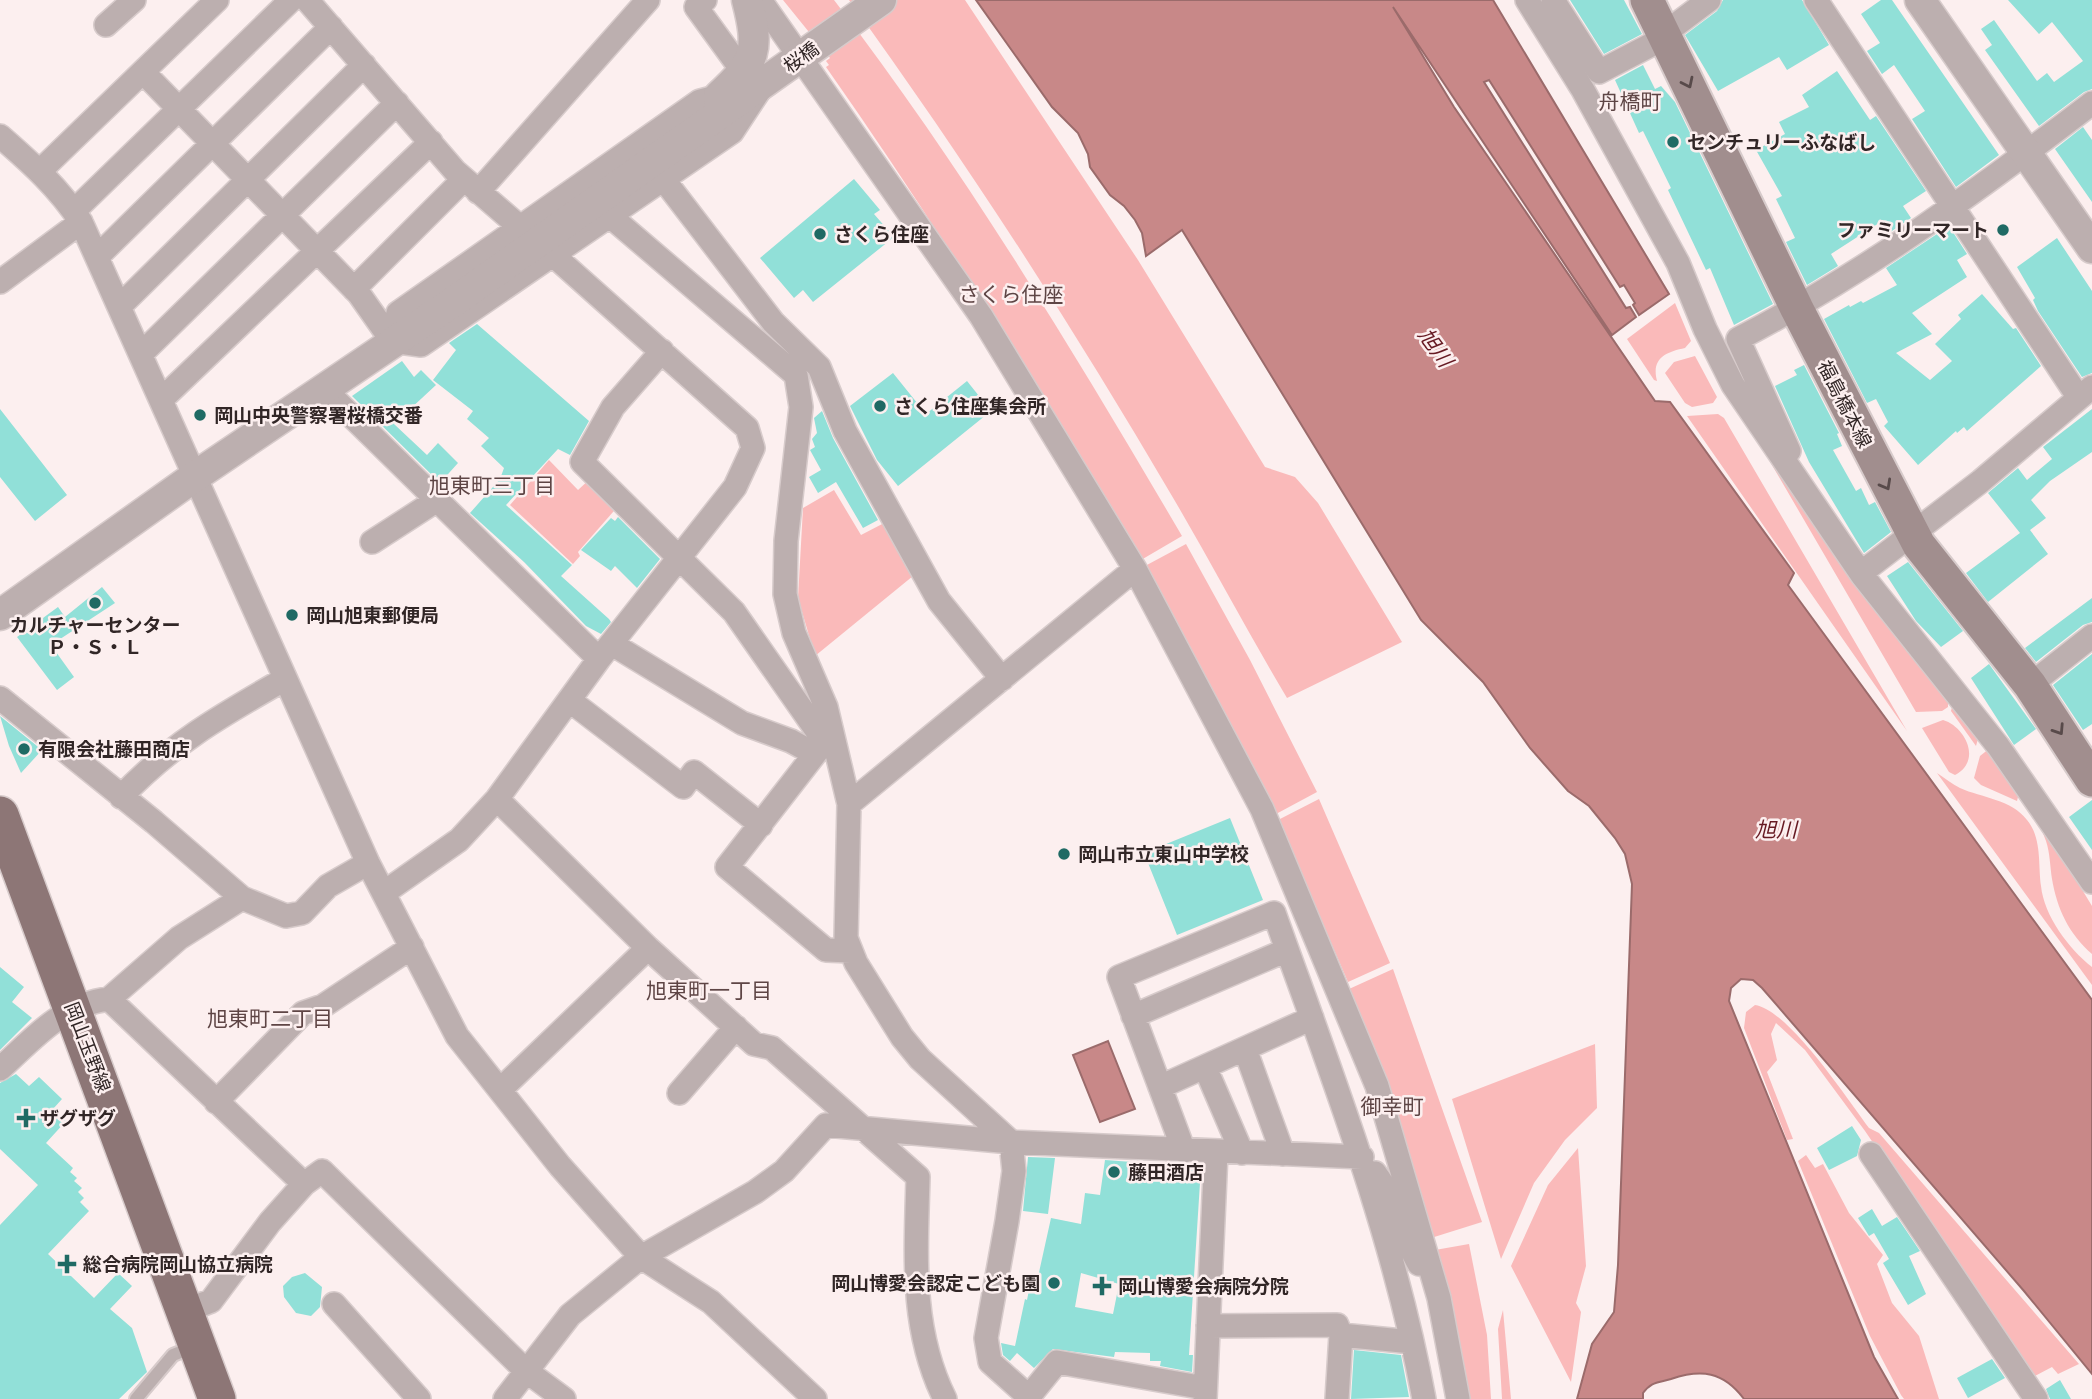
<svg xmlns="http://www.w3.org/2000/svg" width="2092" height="1399" viewBox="0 0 2092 1399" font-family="Ubuntu,'Noto Sans JP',sans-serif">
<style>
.green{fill:#fababa}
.water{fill:#c88888;stroke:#9b6b6b;stroke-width:2}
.building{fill:#91e0d8;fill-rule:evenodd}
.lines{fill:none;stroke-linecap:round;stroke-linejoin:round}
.service-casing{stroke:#d7cbcb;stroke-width:16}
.minor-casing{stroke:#d7cbcb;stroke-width:26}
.tertiary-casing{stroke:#d7cbcb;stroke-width:33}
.secondary-casing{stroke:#d7cbcb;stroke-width:37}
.primary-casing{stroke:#d7cbcb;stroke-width:40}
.service{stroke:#bcafaf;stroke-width:12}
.minor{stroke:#bcafaf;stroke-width:23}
.tertiary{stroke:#bcafaf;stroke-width:30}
.secondary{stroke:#a18e8e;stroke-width:33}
.primary{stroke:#8d7676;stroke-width:37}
.oneway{stroke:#584a4a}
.poi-dot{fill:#1f6a64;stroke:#fcefef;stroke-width:2.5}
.labels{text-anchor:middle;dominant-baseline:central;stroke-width:5;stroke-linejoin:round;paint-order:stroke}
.street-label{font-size:19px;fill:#312626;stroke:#fcefef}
.poi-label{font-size:19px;font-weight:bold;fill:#312626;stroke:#fcefef;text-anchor:start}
.neighbourhood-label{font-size:21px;fill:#5e4545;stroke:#fcefef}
.water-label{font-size:21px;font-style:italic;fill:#661922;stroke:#fcefef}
</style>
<rect width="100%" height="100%" fill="#fcefef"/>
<!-- green -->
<path class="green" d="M783 0H834C964 169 1074 352 1182 536L1141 560C1040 393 937 225 826 67L829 65 826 61 830 58Z
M849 0H965L1138 260 1265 467 1295 477 1318 503 1402 642 1287 698C1247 631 1211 562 1172 496 1072 325 965 160 849 0Z
M1675 303 1691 341 1685 348C1666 352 1651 358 1657 381L1654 380 1627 339Z
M1695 356 1717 397 1713 403 1692 407 1685 403 1665 373 1674 362Z
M1718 414 1724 418 1907 731 1687 416Z
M1751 429 1948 697V707L1942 711 1916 712Z
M549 460 578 490 591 478 620 504 578 552 580 556 573 564 510 505Z
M834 490 861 535 888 521 913 576 815 656 798 598 803 508Z
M1186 544 1250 660 1317 792 1276 814 1145 566Z
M1953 703 1979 735 1976 746 1951 711Z
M1943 720C1966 727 1982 761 1955 775L1949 772 1922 728Z
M1990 748 2030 804 2092 906V954C2069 934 2057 909 2052 879 2050 866 2050 853 2046 841 2040 824 2030 807 2019 793L2017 801 1981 785 1974 778 1980 756Z
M1937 773C1945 778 1952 784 1960 788 1982 798 2011 799 2027 820 2042 838 2038 864 2041 886 2044 916 2069 949 2092 967V985Z
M1319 799 1390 963 1348 982 1278 820Z
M1393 969 1482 1222 1431 1238 1384 1084 1349 989Z
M1755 1005C1789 1010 1847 1099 1869 1128L1879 1133 2079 1364 2058 1374 2052 1367 2033 1377 1865 1131 1805 1050 1776 1023 1771 1034 1777 1060 1767 1072 1793 1139 1787 1140 1744 1028 1746 1012Z
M1595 1044 1597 1108 1565 1140 1534 1183 1501 1259 1452 1099Z
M1578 1148 1586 1266 1576 1303 1581 1312 1571 1382 1511 1266 1548 1185Z
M1806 1155 1815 1168 1823 1164 1849 1213 1883 1255 1877 1264 1892 1303 1919 1336 1939 1399H1904L1901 1395 1870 1336 1798 1161Z
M1469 1244 1487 1335 1491 1399H1465L1435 1250Z
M1503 1310 1511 1399H1502L1498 1329Z"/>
<!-- water -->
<path class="water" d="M976 0H1493L1669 294 1639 315 1633 305 1635 303 1624 285 1620 287 1489 80 1484 82 1626 308 1630 307 1636 317 1612 335 1393 7 1454 107 1655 401 1670 402 1794 573 1788 585 2092 1000V1374L2024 1291 1762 988 1753 980 1741 979 1731 988 1729 1001 1874 1357 1898 1399H1744C1723 1371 1701 1369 1671 1379 1658 1383 1652 1381 1643 1393V1399H1577L1592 1344 1614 1312 1618 1265 1632 884 1625 854 1615 838 1589 806 1568 791 1530 748 1483 682 1421 620 1182 230 1146 256 1142 233 1135 220 1124 206 1110 195 1090 167 1088 154 1078 133 1052 107Z
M1108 1041 1135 1109 1100 1122 1073 1055Z"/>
<!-- building -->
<path class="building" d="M1570 0H1624L1642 34 1604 54Z
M1723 0H1802L1829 45 1787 70 1779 57 1718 91 1685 35 1717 11Z
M1881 0H1892L1999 155 1956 187 1912 119 1925 111 1894 65 1882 74 1867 51 1880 43 1861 14Z
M2008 0H2092V89L2084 92 2039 126 1985 50 1992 45 1981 29 1994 20 2037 81 2047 73 2054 82 2083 61 2052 22 2039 34Z
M1643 65 1655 89 1661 86 1675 102 1773 304 1734 325 1710 268 1706 270 1668 190 1671 188 1643 131 1639 133 1615 80Z
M1837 71 1870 120 1876 116 1926 191 1903 206 1911 218 1886 235 1879 223 1831 254 1838 266 1807 285 1786 242 1795 238 1776 199 1782 196 1756 150 1785 134 1779 122 1809 107 1802 95Z
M2083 127 2092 140V202L2055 149Z
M854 179 880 210 874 214 894 237 813 302 803 290 794 298 760 258Z
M1949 226 1967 254 1957 260 1967 277 1912 313 1932 334 1896 353 1930 380 1952 361 1935 344 1961 319 1958 315 1982 294 2013 329 2016 328 2041 366 1967 431 1964 427 1957 433 1956 431 1918 465 1884 426 1888 422 1876 399 1867 403 1824 319 1849 305 1850 307 1861 301 1863 303 1897 285 1886 268Z
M2057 238 2092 291V373L2082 377 2038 311 2033 300 2035 298 2017 267Z
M477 324 589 421 570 455 558 449 506 505 572 565 561 576 609 619 611 622 601 634 586 626 524 562 470 513 500 479 504 468 481 446 489 438 467 419 473 411 433 380 456 350 449 343Z
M402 361 414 377 421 370 436 385 394 424 427 455 438 443 458 463 440 483 352 396Z
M1804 365 1839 433 1837 434 1842 446 1833 450 1856 491 1861 488 1869 505 1875 502 1891 532 1864 553 1809 462 1775 386 1797 375 1794 370Z
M893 373 926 414 967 381 991 411 898 486 877 460 850 406Z
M0 409 67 495 35 521 0 477Z
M2092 409V452L2050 481 2031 500 2046 518 2030 530 2048 554 1988 602 1966 573 2020 533 1988 493 2018 468 2027 480 2052 459 2043 447Z
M822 411 833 438 878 520 863 528 836 482 818 493 809 477 821 470 810 450 815 447 812 439 817 433 814 418Z
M618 517 660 559 637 588 615 566 611 571 581 550 611 518 615 521Z
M1908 562 1963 631 1941 647 1916 621 1887 576Z
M102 587 115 603 51 645 74 677 57 690 17 637 58 607 65 617Z
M2092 598V622L2083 625 2036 662 2025 648Z
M2092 654V724L2083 730 2053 685Z
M1989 664 2036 729 2014 745 1971 678Z
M0 716 42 750 21 773 9 746Z
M2092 800V850L2069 817Z
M1230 818 1263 900 1177 935 1144 853Z
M0 967 24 987 12 1002 32 1018 0 1050Z
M16 1074 29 1086 39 1077 62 1099 53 1109 66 1121 46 1143 73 1168 70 1172 77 1178 74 1181 82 1188 78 1192 84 1198 80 1202 89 1211 48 1254 94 1298 118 1273 132 1286 110 1309 132 1328 147 1372 119 1399H0V1225L38 1185 0 1149V1083Z
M1852 1126 1861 1140 1857 1156 1829 1170 1817 1148Z
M1028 1157 1055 1158 1048 1214 1023 1211Z
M1105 1160 1201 1167 1189 1355H1193L1192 1372 1160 1366 1161 1361H1150V1353L1115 1352 1114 1357 1053 1349 1034 1368 1017 1353 1010 1361 1003 1355 1001 1343 1015 1346 1025 1299 1027 1300 1030 1285 1036 1286 1051 1218 1081 1224 1085 1193 1100 1195ZM1081 1273 1119 1284 1113 1314 1075 1307Z
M1872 1209 1882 1226 1897 1217 1920 1251 1909 1256 1926 1294 1908 1305 1883 1263 1889 1259 1874 1233 1869 1236 1858 1218Z
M305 1273 322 1287 320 1307 311 1316 296 1313 284 1297 283 1286 292 1277Z
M1354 1350 1401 1355 1409 1397 1351 1399Z
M1992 1359 2005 1378 1968 1398 1957 1378Z
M2060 1380 2071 1399H2050L2046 1389Z"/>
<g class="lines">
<!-- service casing -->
<g class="service-casing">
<path id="service" d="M136 1399 173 1355 193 1347"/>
</g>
<!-- minor casing -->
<g class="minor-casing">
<path id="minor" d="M307 0 455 171 521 228
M705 0 696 7 744 73
M760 0 981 316 1135 569 1262 809 1377 1086 1439 1298 1458 1399
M1527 0 1583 90 1678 263 1705 329 1733 385 1862 575 1998 746 2092 882
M1553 0 1599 72 1666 37
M1816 0 2079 398
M106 25 134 0
M1665 33 1709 0
M143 72 359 294 392 341 421 345 732 132 759 91
M0 136C31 163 59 188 81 222L368 863 457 1036 560 1166 641 1257 711 1302 815 1399
M40 171 217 0
M664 180 773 322 819 367 845 431 939 601 1002 679
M478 192 648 0
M74 211 291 0
M610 216 796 375 801 407 786 541 785 594 794 633 826 707 849 804 846 938 856 963 902 1037 920 1059 1011 1142 1014 1171 1007 1221 986 1338 990 1362 1029 1397
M97 257 331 27
M0 282 81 222
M354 289 464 179
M120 306 364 65
M392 341 398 313 700 101 719 96
M662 351 613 407 582 462 734 612 824 741
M141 354 397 103
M323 388 599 659
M162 399 431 142
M1789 451 1738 339C1864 274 1980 189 2092 103
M372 542 437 500
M1861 573 1981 481 2092 387
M612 644 742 723 791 741 813 753
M2030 685 2092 636
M0 698 154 822 242 898 286 916 302 913 328 886 368 863
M569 700 683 787 694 772 761 825
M832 732 727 867 826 950 851 951
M121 797C172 743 222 715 285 679
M497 799 648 948 754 1044 772 1048 918 1177C916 1254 910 1329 945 1399
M849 804 1135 569
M385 892 459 840 497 799 599 659 735 487 753 448 747 428 553 255
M109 999 179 938 242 898
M1133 1016 1287 950
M1245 1049 1283 1154
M1205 1067 1242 1153
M0 1069C33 1039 62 1004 109 999L304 1184
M1160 1087 1312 1018
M500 1090 648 948
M679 1093 736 1027
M216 1102 303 1013 323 1006 412 947
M1184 1151 1119 977 1274 913C1331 1073 1393 1231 1424 1399
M1871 1154 2036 1399
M1375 1173C1396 1200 1402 1235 1419 1264
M334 1304 419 1399
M185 1311 211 1301 270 1222 304 1184 322 1171 525 1370 564 1399
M1208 1326 1337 1325 1341 1335
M505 1399 570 1315 641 1257 755 1192 784 1171 826 1125 1011 1142 1362 1157
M1027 1399 1057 1362 1205 1388
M1205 1399 1216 1152
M1337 1399 1341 1335 1412 1342"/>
</g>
<!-- tertiary casing -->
<g class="tertiary-casing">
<path id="tertiary" d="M1920 0 2092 248
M719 101V96C756 62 760 50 747 0
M0 615 194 477 453 302 881 0"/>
</g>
<!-- secondary casing -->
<g class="secondary-casing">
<path id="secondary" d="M1647 0 1797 309 1919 545 2030 685 2092 780"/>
</g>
<!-- primary casing -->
<g class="primary-casing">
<path id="primary" d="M0 815 217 1399"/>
</g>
<!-- service -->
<use href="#service" class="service"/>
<!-- minor -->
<use href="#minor" class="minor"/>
<!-- tertiary -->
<use href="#tertiary" class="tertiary"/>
<!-- secondary -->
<use href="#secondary" class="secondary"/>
<!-- primary -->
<use href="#primary" class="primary"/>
</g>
<!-- one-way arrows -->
<defs><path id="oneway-chevron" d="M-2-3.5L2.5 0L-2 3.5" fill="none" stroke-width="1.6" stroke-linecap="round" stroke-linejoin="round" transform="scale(1.75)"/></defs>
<g class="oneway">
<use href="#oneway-chevron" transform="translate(1688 83) rotate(64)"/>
<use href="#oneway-chevron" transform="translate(1886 485) rotate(61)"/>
<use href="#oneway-chevron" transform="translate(2059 730) rotate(57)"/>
</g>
<!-- markers -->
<g class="poi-dot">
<circle cx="1673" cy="142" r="7"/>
<circle cx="2003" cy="230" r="7"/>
<circle cx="820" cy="234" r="7"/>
<circle cx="880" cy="406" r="7"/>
<circle cx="200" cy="415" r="7"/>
<circle cx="95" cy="603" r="7"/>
<circle cx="292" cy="615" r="7"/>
<circle cx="24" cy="749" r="7"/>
<circle cx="1064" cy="854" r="7"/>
<path d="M22.5 1107.5h7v7h7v7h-7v7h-7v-7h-7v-7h7z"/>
<circle cx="1114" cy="1172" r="7"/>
<path d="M63.5 1253.5h7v7h7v7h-7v7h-7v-7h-7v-7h7z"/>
<circle cx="1054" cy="1283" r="7"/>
<path d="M1098.5 1275.5h7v7h7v7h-7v7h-7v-7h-7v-7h7z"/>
</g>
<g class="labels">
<!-- street labels -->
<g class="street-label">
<text transform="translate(801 57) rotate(-36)">桜橋</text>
<text transform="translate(1845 404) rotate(63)">福島橋本線</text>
<text transform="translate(88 1047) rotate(69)">岡山玉野線</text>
</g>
<!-- poi labels -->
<g class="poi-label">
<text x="1687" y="142">センチュリーふなばし</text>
<text x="1989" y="230" text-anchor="end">ファミリーマート</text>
<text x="834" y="234">さくら住座</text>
<text x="894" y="406">さくら住座集会所</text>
<text x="214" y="415">岡山中央警察署桜橋交番</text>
<text x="306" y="615">岡山旭東郵便局</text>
<text x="95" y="625" text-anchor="middle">カルチャーセンター<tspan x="95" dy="22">Ｐ・Ｓ・Ｌ</tspan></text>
<text x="38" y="749">有限会社藤田商店</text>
<text x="1078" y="854">岡山市立東山中学校</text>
<text x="40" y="1118">ザグザグ</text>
<text x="1128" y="1172">藤田酒店</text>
<text x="83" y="1264">総合病院岡山協立病院</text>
<text x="1040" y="1283" text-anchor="end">岡山博愛会認定こども園</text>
<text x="1118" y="1286">岡山博愛会病院分院</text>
</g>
<!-- neighbourhood labels -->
<g class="neighbourhood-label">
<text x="1630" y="101">舟橋町</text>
<text x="1011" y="294">さくら住座</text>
<text x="492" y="485">旭東町三丁目</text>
<text x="709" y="990">旭東町一丁目</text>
<text x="270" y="1018">旭東町二丁目</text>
<text x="1392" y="1106">御幸町</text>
</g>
<!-- water labels -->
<g class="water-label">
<text transform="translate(1436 347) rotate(54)">旭川</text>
<text x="1776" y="829">旭川</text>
</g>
</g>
</svg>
